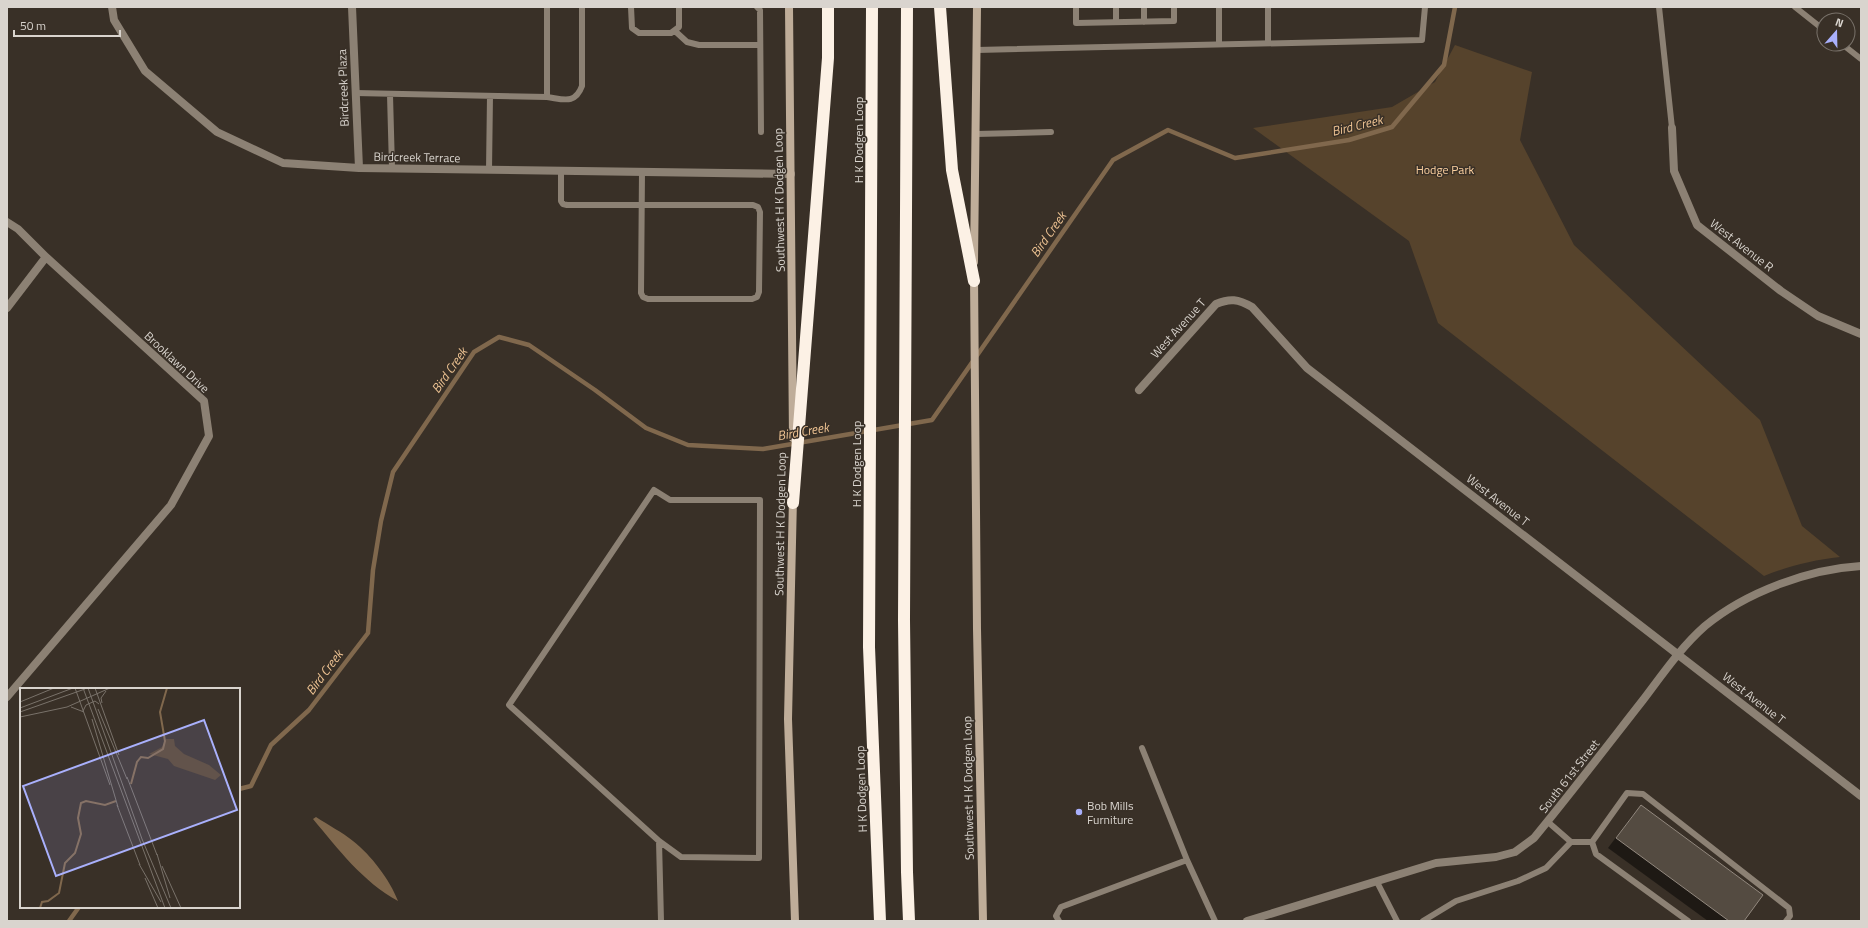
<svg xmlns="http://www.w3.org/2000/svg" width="1868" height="928" viewBox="0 0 1868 928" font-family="'Titillium Web',sans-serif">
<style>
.green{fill:#56432c}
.water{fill:#80684d}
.shadow{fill:#0007}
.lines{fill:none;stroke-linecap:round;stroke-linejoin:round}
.stream{stroke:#80684d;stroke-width:4.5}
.building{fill:#544b41;stroke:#92887e}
.lane{stroke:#8c8174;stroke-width:6}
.street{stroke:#8c8174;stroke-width:8}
.secondary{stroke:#bfad99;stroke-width:8}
.highway{stroke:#fcf1e5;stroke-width:12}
.poi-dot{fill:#a9b0fc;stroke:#393027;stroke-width:1.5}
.labels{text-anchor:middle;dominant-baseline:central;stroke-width:3;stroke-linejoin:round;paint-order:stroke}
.street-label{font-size:12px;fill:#d9d4ce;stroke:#393027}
.park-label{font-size:12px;fill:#fdd1a0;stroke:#393027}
.poi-label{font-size:12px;fill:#d9d4ce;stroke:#393027;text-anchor:start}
.water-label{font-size:13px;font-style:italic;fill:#edc292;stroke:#393027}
.inset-river{fill:none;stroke:#80684d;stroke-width:2}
.inset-road{fill:none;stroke:#79726a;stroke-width:1}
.view{fill:#a9b0fc;fill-opacity:0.15;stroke:#a9b0fc;stroke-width:2}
.inset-edge{fill:none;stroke:#d9d4ce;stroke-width:2}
</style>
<rect width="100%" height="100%" fill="#393027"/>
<!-- green -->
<path class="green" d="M1455 45 1532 72 1520 140 1574 245 1760 420 1802 526 1840 557C1813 560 1789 566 1764 576L1438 323 1409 241 1253 128 1392 107 1435 82Z"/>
<!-- water -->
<path class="water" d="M316 817C328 825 342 832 353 841 371 855 390 880 398 901 363 882 338 849 313 819Z"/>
<!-- shadow -->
<path class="shadow" d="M1641 806 1742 921H1708L1608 848 1632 816Z"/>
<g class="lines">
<!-- stream -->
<path class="stream" d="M239 789 251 786 271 745 309 710 368 633 373 570 381 521 393 472 474 352 499 337 529 345 595 390 646 428 688 445 763 449 932 420 1113 160 1168 130 1235 158 1349 140 1392 127 1444 65 1455 7
M69 921 79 907"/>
</g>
<!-- building -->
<path class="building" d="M1641 805 1763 895 1744 921H1729L1616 838Z"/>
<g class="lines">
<!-- lane -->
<path class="lane" d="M631 7 632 28 639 33H671L679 27V7
M757 7 760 10 761 132
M1076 7V23L1174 21V7
M1116 7V22
M1219 7V44
M1659 7 1672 128
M1795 7 1824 30
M1144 22V7
M675 31 687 42 699 45H760
M1268 43V7
M1842 44 1861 59
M977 50 1422 40 1425 7
M355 93 547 97C563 99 575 105 582 86V7
M390 95 392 168
M547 97V7
M976 134 1051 132
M489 170 490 96
M561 171V201L563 204 567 205H753L758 207 760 212 759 292 757 297 752 299H648L643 297 641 293 642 172
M654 490 670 500H760L759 858 681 857 659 841 509 705Z
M1142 748 1187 860
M1548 822 1571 842H1592L1627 793 1643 794 1789 908 1790 916 1786 921
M659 841 661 921
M1592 842 1596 854 1688 921
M1377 882 1397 921
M1059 921 1056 916 1061 907 1187 860 1215 921
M1423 921 1456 901 1518 881 1546 868 1571 842"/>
<!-- street -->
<path class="street" d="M112 7 114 20 145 71 217 132 283 163 359 168 791 174
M352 7 359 168
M1672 128 1674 171 1697 225 1781 291 1818 316 1861 334
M7 222 18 229 46 257 204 401 209 436 171 505 7 697
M7 308 46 257
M1139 390 1216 304C1230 298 1238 299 1252 307L1307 368 1861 796
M1247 921 1436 863 1496 857 1515 852 1534 838C1571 793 1607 746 1643 700 1662 675 1681 647 1705 626 1746 592 1809 569 1861 566"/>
<!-- secondary -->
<path class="secondary" d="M789 7 793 438
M974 262 977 7
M974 276 977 629 983 921
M793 498 788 719 795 921"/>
<!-- highway -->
<path class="highway" d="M872 7 869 647 880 921
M907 7 904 620 907 872 909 921
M940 7 952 170 974 281
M793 503 828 58V7"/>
</g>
<!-- markers -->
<circle class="poi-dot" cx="1079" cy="812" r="4"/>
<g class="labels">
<!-- street labels -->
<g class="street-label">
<text transform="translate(343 88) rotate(-92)">Birdcreek Plaza</text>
<text transform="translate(858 140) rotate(-90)">H K Dodgen Loop</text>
<text transform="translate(417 157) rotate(1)">Birdcreek Terrace</text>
<text transform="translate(779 200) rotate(-91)">Southwest H K Dodgen Loop</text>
<text transform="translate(1742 245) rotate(38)">West Avenue R</text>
<text transform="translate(1178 328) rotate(-48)">West Avenue T</text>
<text transform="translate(177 362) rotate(43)">Brooklawn Drive</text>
<text transform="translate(856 464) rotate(-90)">H K Dodgen Loop</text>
<text transform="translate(1498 500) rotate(38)">West Avenue T</text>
<text transform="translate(780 524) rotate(-89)">Southwest H K Dodgen Loop</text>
<text transform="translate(1754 698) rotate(38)">West Avenue T</text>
<text transform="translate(1569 776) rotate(-52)">South 61st Street</text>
<text transform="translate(968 788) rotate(-91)">Southwest H K Dodgen Loop</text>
<text transform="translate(861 789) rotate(-92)">H K Dodgen Loop</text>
</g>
<!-- park labels -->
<g class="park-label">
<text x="1445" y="169">Hodge Park</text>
</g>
<!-- poi labels -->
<g class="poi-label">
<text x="1087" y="805">Bob Mills<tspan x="1087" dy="14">Furniture</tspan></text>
</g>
<!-- water labels -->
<g class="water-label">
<text transform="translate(1357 125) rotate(-14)">Bird Creek</text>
<text transform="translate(1048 234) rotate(-55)">Bird Creek</text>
<text transform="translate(449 370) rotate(-55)">Bird Creek</text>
<text transform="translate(803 431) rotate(-10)">Bird Creek</text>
<text transform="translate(324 672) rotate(-53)">Bird Creek</text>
</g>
</g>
<!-- overview -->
<g transform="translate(20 688)">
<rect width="220" height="220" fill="#393027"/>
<path d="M146 51H154L155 58 164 66 189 77 201 87 195 92 154 78 148 71 129 66 142 59Z" fill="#56432c"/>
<path class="inset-river" d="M111 96 117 74 121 69 128 70 143 61 145 53 140 24 147 0M20 220 22 214 28 213 39 205 45 175 55 165 61 146 58 130 61 115 66 113 85 117 96 113"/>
<path class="inset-road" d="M55 0 90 97M63 0 145 220M68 0 122 151 151 220M75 0 99 67M0 14 34 0M82 15 81 10 86 3M51 19 64 24M0 20 53 0M78 21 107 91M63 23 66 17 75 13 79 16M0 24 65 1M0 29 47 19 90 0M72 31 98 119M107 89 137 167M97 117 120 177M137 166 150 210M119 176 141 214M142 178 161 220M125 190 138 220"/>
<path class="view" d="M184 32 217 122 36 188 3 98Z"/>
<rect width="220" height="220" class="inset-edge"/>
</g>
<!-- border -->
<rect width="1868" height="928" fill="none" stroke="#d9d4ce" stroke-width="16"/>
<!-- north arrow -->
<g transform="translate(1836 32) rotate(20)"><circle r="19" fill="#393027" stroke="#79726a"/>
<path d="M0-3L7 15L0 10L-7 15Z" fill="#a9b0fc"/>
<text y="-6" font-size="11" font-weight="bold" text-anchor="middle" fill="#d9d4ce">N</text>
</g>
<!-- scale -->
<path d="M14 30v6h106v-6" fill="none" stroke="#d9d4ce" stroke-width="2"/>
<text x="20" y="30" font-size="12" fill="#d9d4ce" stroke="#393027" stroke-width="3" paint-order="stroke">50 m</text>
</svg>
